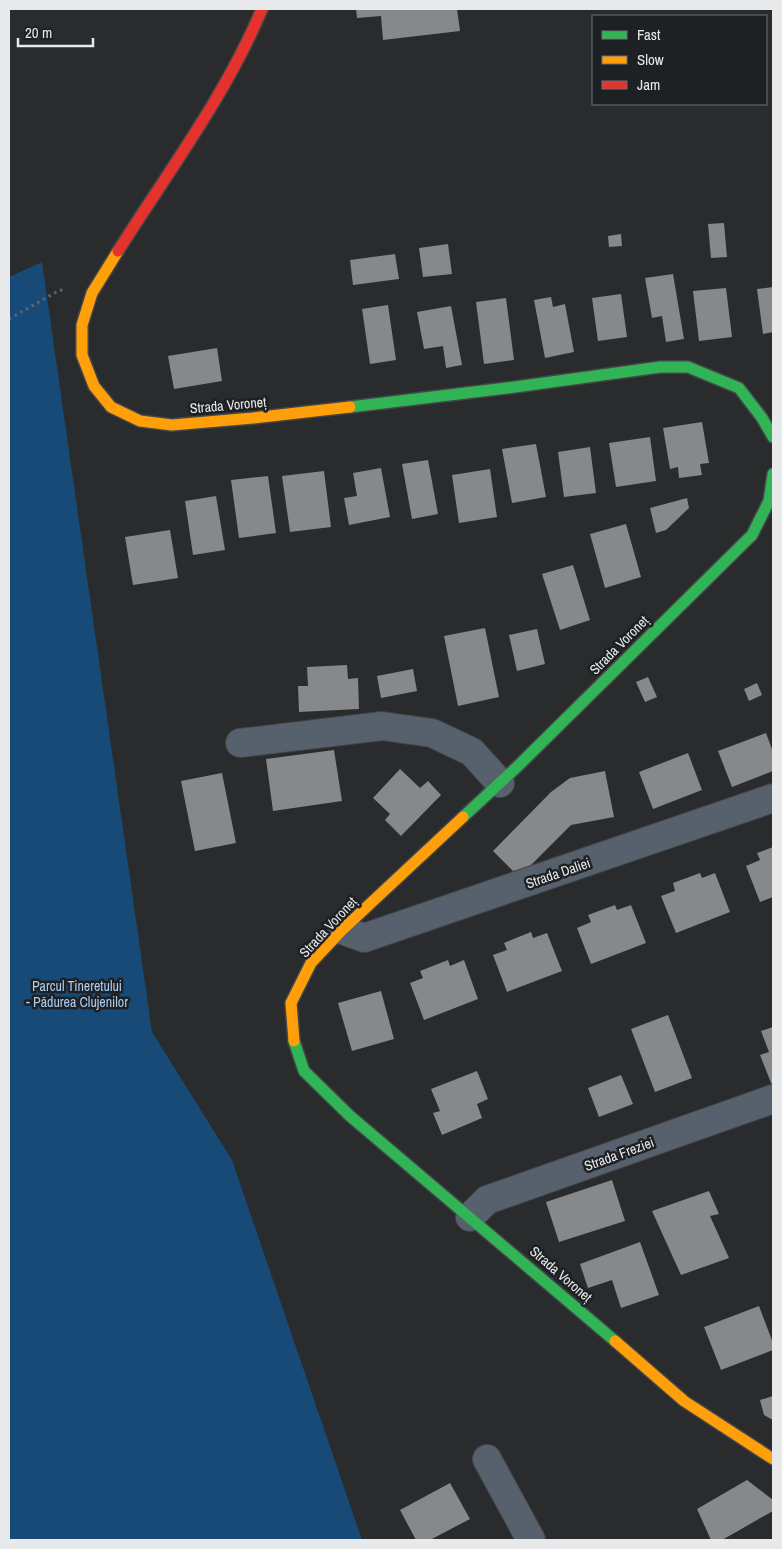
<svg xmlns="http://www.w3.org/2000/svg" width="782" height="1549" viewBox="0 0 782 1549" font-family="'Archivo Narrow',sans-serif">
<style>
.green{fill:#174a76}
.building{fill:#86888a}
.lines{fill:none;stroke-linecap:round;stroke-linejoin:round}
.street-casing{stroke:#444647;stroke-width:30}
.fast-casing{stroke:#444647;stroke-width:14}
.slow-casing{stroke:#444647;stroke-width:14}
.jam-casing{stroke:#444647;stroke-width:14}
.path{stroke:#5f666e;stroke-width:3;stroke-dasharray:2.5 4;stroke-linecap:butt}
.street{stroke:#56616d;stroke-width:28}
.fast{stroke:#30b455;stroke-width:11}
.slow{stroke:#ff9f0a;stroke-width:11}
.jam{stroke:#e5322d;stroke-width:11}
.labels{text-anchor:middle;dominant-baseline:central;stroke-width:5;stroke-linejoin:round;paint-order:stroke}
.street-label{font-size:14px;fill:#e7e9eb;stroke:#1e2124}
.park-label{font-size:14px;fill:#aacdf1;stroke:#1e2124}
</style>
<rect width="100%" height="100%" fill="#292b2d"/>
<!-- green -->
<path class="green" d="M42 262 152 1032 232 1160 362 1540H9V277Z"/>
<!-- building -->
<path class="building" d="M356 9H457L460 31 383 40 381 16 357 18Z
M724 223 727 257 711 258 708 224Z
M621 234 622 246 609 247 608 236Z
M448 244 452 274 423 277 419 248Z
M395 254 399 279 353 285 350 260Z
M673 274 684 339 666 342 662 316 652 318 645 278Z
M773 287V332L763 334 757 289Z
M726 288 732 337 699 341 693 291Z
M621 294 627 337 598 341 592 298Z
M551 297 553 307 565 304 574 352 545 358 534 300Z
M506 298 514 360 484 364 476 302Z
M388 305 396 360 370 364 362 309Z
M451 306 462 365 446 368 443 346 424 349 417 312Z
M217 348 222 381 174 389 168 356Z
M702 422 709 463 700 464 702 475 679 478 678 467 670 469 663 428Z
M650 437 656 481 616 487 609 443Z
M536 444 546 497 512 503 502 449Z
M590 447 596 493 564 497 558 452Z
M428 460 438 514 412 519 402 464Z
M381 468 390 517 349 525 344 498 357 496 353 473Z
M490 469 497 517 459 523 452 475Z
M324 471 331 527 290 532 282 476Z
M268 476 276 533 239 538 231 480Z
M216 496 225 550 193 555 185 501Z
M687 498 689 508 666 530 656 533 650 508Z
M626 524 641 577 605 588 590 534Z
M170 530 178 578 133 585 125 537Z
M573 565 590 620 560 630 542 574Z
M485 628 499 697 458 706 444 636Z
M537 629 545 664 517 671 509 635Z
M347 665 348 679 358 678 359 709 299 712 298 686H308L307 667Z
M413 669 417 691 381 698 377 676Z
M648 677 657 697 645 702 636 682Z
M757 683 762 695 749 701 744 689Z
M766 733 773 752V771L732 787 718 751Z
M334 750 342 801 273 811 266 759Z
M688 753 702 790 653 809 639 772Z
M400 769 420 788 428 781 441 795 401 836 385 820 390 814 373 798Z
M605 771 614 817 571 825 519 877 493 851 551 792 570 778Z
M222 773 236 843 195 851 181 781Z
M773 847V897L760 902 746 866 760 860 757 853Z
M700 873 702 878 715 873 730 912 676 933 661 896 675 891 673 883Z
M615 905 617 910 631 905 646 943 591 964 577 928 591 922 588 915Z
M531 932 533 938 547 933 562 971 507 992 493 955 507 950 504 943Z
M448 960 450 966 464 960 478 999 424 1020 410 983 423 978 420 971Z
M381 991 394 1039 352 1051 338 1003Z
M668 1015 692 1078 655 1092 631 1029Z
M773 1027V1088L760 1055 769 1052 761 1031Z
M477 1071 488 1099 477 1104 482 1118 442 1135 433 1113 440 1111 431 1089Z
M621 1075 633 1104 599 1117 588 1088Z
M612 1180 625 1221 559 1242 546 1202Z
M709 1191 719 1214 710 1216 729 1258 681 1275 652 1211Z
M640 1242 659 1295 621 1308 612 1280 588 1288 580 1264Z
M759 1306 773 1343V1350L721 1370 704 1327Z
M773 1396V1420L764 1415 760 1400Z
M747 1480 773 1500V1511L722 1540H711L697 1509Z
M450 1483 470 1519 430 1540H416L400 1510Z"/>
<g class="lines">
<!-- street casing -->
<g class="street-casing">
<path id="street" d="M240 743 382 726 432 733 472 752 500 783
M342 930 364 938 773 798
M470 1217 487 1200 773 1099
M487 1459 531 1540"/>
</g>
<!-- fast casing -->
<g class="fast-casing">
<path id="fast" d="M350 407 515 387 660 367H688L739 388 762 418 773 437
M463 817 518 766 752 535 769 501 773 474
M294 1041 304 1071 350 1116 615 1341"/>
</g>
<!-- slow casing -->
<g class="slow-casing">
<path id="slow" d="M118 251 92 293 82 325V355L94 386 111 407 140 421 172 425 253 418 350 407
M294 1041 291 1003 311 963 342 930 463 817
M615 1341 684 1401 773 1459"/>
</g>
<!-- jam casing -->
<g class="jam-casing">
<path id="jam" d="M118 251C168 172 226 95 262 9"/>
</g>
<!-- path -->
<path class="path" d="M9 319 58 291 65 289"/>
<!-- street -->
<use href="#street" class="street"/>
<!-- fast -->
<use href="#fast" class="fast"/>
<!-- slow -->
<use href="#slow" class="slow"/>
<!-- jam -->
<use href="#jam" class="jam"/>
</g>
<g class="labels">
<!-- street labels -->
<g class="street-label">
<text transform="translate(228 405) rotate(-5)">Strada Voroneț</text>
<text transform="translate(619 645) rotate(-45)">Strada Voroneț</text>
<text transform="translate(558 873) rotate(-19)">Strada Daliei</text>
<text transform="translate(328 927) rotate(-47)">Strada Voroneț</text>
<text transform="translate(619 1154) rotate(-20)">Strada Freziei</text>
<text transform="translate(561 1274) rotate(41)">Strada Voroneț</text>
</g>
<!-- park labels -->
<g class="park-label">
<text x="77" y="986">Parcul Tineretului<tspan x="77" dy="16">- Pădurea Clujenilor</tspan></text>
</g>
</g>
<!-- border -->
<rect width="782" height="1549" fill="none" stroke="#e7e9eb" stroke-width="20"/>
<!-- legend -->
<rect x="592" y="15" width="175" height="90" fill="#1e2124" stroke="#6e7174"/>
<rect x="602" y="31" width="25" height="8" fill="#30b455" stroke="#6e7174"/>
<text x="637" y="40" font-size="15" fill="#e7e9eb">Fast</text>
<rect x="602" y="56" width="25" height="8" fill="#ff9f0a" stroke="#6e7174"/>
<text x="637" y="65" font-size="15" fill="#e7e9eb">Slow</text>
<rect x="602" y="81" width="25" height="8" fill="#e5322d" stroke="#6e7174"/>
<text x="637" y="90" font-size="15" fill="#e7e9eb">Jam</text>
<!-- scale -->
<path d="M18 38v8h75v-8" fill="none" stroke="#e7e9eb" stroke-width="2.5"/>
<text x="25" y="38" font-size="15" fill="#e7e9eb" stroke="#1e2124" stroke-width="4" paint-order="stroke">20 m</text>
</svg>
